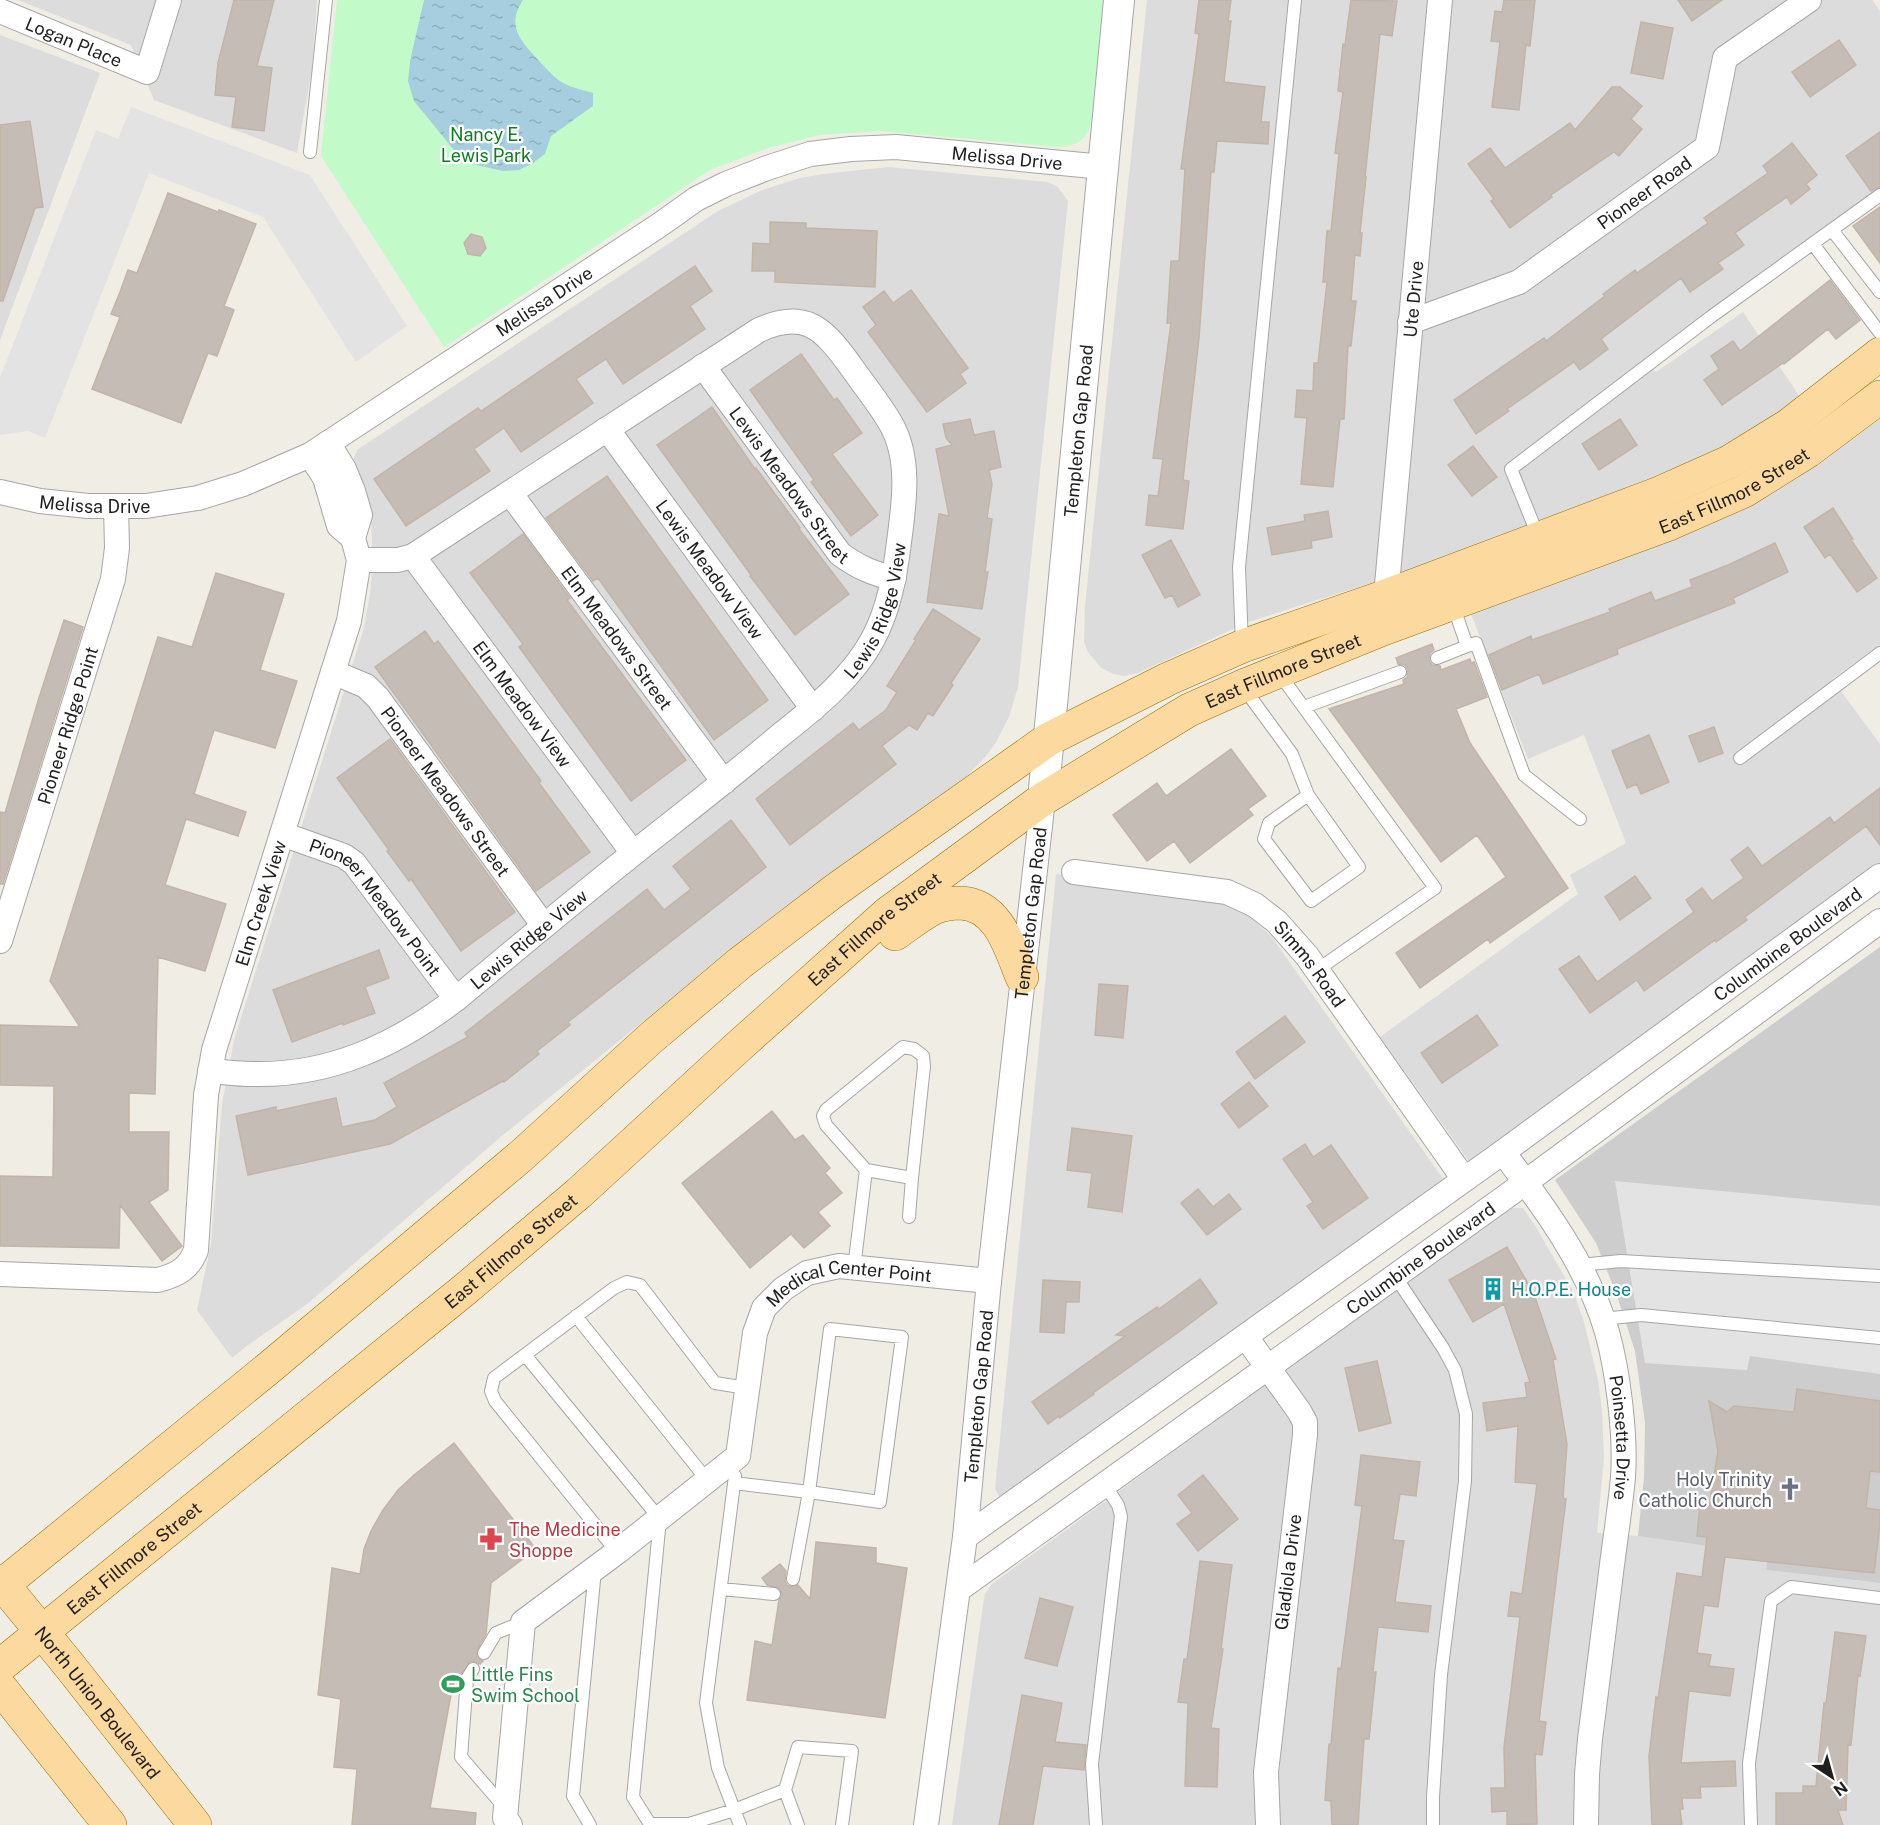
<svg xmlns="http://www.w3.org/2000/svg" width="1880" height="1825" viewBox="0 0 1880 1825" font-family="'Public Sans',sans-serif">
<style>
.residential{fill:#dddcdc}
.religious{fill:#cdcdcd}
.park{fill:#c2faca}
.parking{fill:#e3e3e3}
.water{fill:url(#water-ripples)}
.building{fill:#c5bcb5;stroke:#c2b5a7;stroke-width:1.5}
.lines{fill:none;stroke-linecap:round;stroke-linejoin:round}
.service-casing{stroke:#a6a6a6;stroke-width:14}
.minor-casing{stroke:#a6a6a6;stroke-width:26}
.tertiary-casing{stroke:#a6a6a6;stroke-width:32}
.primary-casing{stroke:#9a7000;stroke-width:34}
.service{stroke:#fff;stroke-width:12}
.minor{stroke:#fff;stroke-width:24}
.tertiary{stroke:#fff;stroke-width:30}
.primary{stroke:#fcd99e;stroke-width:33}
.labels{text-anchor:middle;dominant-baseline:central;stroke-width:4.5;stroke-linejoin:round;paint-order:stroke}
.street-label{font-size:18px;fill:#1f1f1f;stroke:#fff}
.park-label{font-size:18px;fill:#0b7f1c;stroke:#fff}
.culture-label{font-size:18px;fill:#0d838f;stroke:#fff;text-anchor:start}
.worship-label{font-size:18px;fill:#5b616d;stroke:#fff;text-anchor:end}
.health-label{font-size:18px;fill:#be3a42;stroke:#fff;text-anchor:start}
.leisure-label{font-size:18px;fill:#27864d;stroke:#fff;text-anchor:start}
</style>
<defs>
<pattern id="water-ripples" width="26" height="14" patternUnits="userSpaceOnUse" patternTransform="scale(1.5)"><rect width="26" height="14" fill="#a6cede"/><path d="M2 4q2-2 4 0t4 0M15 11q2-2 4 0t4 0" fill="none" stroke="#8eb0be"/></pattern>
</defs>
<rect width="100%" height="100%" fill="#f0ede5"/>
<!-- residential -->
<path class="residential" d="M18 0H317L312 68 297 153 154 100 131 45Z
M1147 0H1872L1880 11V190L1646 358 1656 372 1743 312 1800 397 1749 434 1700 458 1437 562 1248 622 1138 673 1124 676 1114 674 1101 668 1088 652 1084 642 1085 606Z
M0 35 100 73 0 340Z
M888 167 1048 182 1058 187 1068 201 1018 687 1009 717 995 744 986 756 963 780 741 942 503 1135 306 1305 248 1345 232 1358 197 1310 211 1244 222 1104 234 1040 364 628 371 587 372 537 371 525 352 463 357 450 718 211 760 191 800 178 823 174Z
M1880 419V645L1832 679 1880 744V864L1471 1164 1380 1037 1578 894 1570 875 1626 843 1584 735 1528 759 1471 614 1836 448Z
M1056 874 1221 901 1250 917 1271 936 1446 1183 1006 1497 999 1496 995 1489Z
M1511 1208H1523L1536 1227 1574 1293 1584 1322 1598 1380 1602 1411 1604 1457 1597 1533 1638 1536 1768 1555 1766 1570 1880 1583V1825H952L983 1605 985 1594 992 1584 1503 1211Z"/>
<!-- religious -->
<path class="religious" d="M1880 947V1583L1766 1570 1768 1555 1638 1536 1644 1478 1645 1423 1635 1351 1616 1293 1596 1243 1555 1180Z"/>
<!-- park -->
<path class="park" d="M337 0H1103L1091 124C1084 142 1078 145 1059 147L880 131 820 135 768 148 710 170 444 347 321 156Z"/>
<!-- parking -->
<path class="parking" d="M131 107 310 175 407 326 356 362 263 217 149 173 45 438 28 431 0 435V378L96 130 118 139Z
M1615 1181 1880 1206V1374L1750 1356 1747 1370 1645 1363Z"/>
<!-- water -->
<path class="water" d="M424 0H523C505 27 522 42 540 62 547 69 555 79 565 84 573 88 584 90 593 93V106L551 136 545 154 533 163 519 170 503 171 476 165 458 155 414 101 408 81 410 61Z"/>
<!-- building -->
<path class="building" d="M234 0H274L257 66 272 68 264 131 232 127 236 97 215 95 218 63Z
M1199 0H1231L1228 21H1231L1224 82 1265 87 1261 122H1269L1268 144 1217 141 1214 172H1211L1199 338 1183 480 1189 481 1183 529 1146 525 1149 495 1158 496 1163 459 1153 458 1171 323H1167L1171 261H1179L1185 169H1181L1199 34 1195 33Z
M1351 0 1397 1 1392 36 1380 34 1365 177H1366L1360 233H1362L1360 256 1355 255 1351 301H1356L1351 346H1348L1344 419H1340L1333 487 1301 484 1307 418 1295 417 1297 390 1313 391 1314 363H1318L1327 282H1323L1327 231H1331L1339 154 1335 153 1343 92 1338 91 1343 44 1345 45Z
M1504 0H1535L1530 46 1526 45 1519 110 1492 107 1500 42 1491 41 1495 11 1502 12Z
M1678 0H1722L1692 21Z
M1641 22 1673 28 1663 79 1631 73Z
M1839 40 1856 65 1810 97 1792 72Z
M1612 87H1620L1642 106 1631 119 1642 129 1619 156 1614 152 1551 195 1552 197 1510 228 1491 201 1494 199 1468 164 1490 148 1505 168 1570 123 1575 130Z
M30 121 43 207 35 208 3 301H0V125Z
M1880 132V187L1871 191 1846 156Z
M1792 143 1817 175 1806 184 1810 189 1791 204 1787 197 1735 233 1744 245 1718 263 1723 269 1690 292 1681 278 1601 339 1608 349 1580 370 1574 362 1507 409 1509 411 1476 434 1454 400 1544 338 1546 341 1605 296 1603 294 1635 270 1637 273 1708 223 1704 218 1768 173 1763 166Z
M168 193 218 212 219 210 256 224 224 306 234 310 217 356 208 353 181 423 92 389 120 317 111 314 120 292 128 270 137 273Z
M1880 207V263L1853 226Z
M770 222 806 223V228L877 231 875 287 775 282V271H752L753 243 770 244Z
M471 234 482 237 486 248 480 256 468 254 464 243Z
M695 266 712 291 690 306 705 329 623 384 606 359 576 379 593 403 521 452 504 428 474 449 490 471 406 526 374 479 478 408 481 411Z
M1830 280 1860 320 1836 339 1828 329 1784 364 1783 363 1722 405 1704 380 1719 369 1711 356 1733 341 1740 351Z
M911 290 968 368 960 374 966 383 927 412 868 332 876 325 863 307 884 291 893 303Z
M801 354 834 400 837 398 862 433 832 454 878 515 851 536 811 482 814 480 750 390Z
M712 407 755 469 756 468 800 528 799 529 849 594 795 635 750 576 751 575 657 445Z
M970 419 974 435 994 431 1001 467 989 470 992 484 987 518 992 519 985 572H988L982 609 927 602 939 514 949 516 936 449 952 445 946 438 943 424Z
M1620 419 1637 445 1599 470 1582 444Z
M1473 446 1497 477 1472 496 1448 465Z
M607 476 768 700 714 740 598 578 593 581 546 518Z
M1833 508 1853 539 1851 540 1877 578 1857 592 1830 554 1825 558 1804 527Z
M1328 511 1332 537 1311 541 1312 548 1272 555 1267 528 1305 521 1304 515Z
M523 534 570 598 567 600 686 760 631 801 519 647 523 644 470 573Z
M1171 540 1200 595 1178 607 1172 595 1165 598 1142 555Z
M1775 543 1788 572 1733 598 1735 603 1617 649 1618 654 1543 684 1539 674 1502 690 1489 655 1531 636 1532 640 1610 612 1609 609 1651 592 1655 601 1692 587 1690 580 1728 565Z
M216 573 284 594 260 670 297 681 275 748 214 730 194 794 246 812 238 836 186 819 165 885 226 904 205 971 158 957 155 1094 129 1093V1132H169L168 1190 149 1202 182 1246 162 1261 120 1205 119 1248 0 1246V1176L53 1177 54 1086 0 1085V1025L80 1027 50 981 158 637 192 647Z
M933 609 980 639 951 683 953 685 933 716 928 713 917 730 909 725 882 746 896 764 790 845 756 799 853 723 859 730 886 710 897 692 887 686 916 640 914 639Z
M64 620 83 627 3 884H0V812L5 813 38 701Z
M425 631 434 644 438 641 541 781 539 783 590 852 536 891 375 667Z
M1432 644 1434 650 1430 653 1429 660 1432 665 1440 666 1441 670 1470 659 1471 663 1474 662 1487 697 1456 709 1470 743 1568 888 1490 943 1488 939 1420 988 1396 953 1506 877 1477 835 1441 862 1329 709 1404 684 1403 680 1407 677 1408 670 1405 665 1398 664 1396 658Z
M1714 727 1723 753 1699 762 1689 736Z
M1649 735 1669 782 1641 794 1637 784 1627 788 1612 751Z
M390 739 515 912 461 951 411 879 409 881 387 851 389 850 337 778Z
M1231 749 1266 796 1248 809 1253 815 1190 863 1174 841 1147 861 1113 815 1157 783 1166 796Z
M1880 788V845L1866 826 1745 917 1747 920 1716 942 1715 940 1644 991 1637 980 1590 1013 1559 969 1579 956 1597 982 1694 912 1686 900 1702 888 1712 901 1744 878 1731 860 1748 847 1762 866 1830 817 1834 823Z
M731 820 766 867 568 1022 570 1025 537 1051 539 1054 504 1082 503 1081 390 1144 248 1175 236 1116 276 1107V1111L336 1098 342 1127 375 1120 397 1107 384 1083 468 1037 465 1033 647 889 664 910 691 889 673 866Z
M1635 876 1651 898 1620 920 1605 897Z
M379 950 389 978 365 987 375 1013 343 1025V1023L292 1042 273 990Z
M1099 984 1128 986 1123 1038 1095 1035Z
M1477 1015 1498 1045 1442 1083 1421 1053Z
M1285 1016 1305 1042 1255 1079 1236 1052Z
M1249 1082 1268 1106 1239 1128 1221 1104Z
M772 1111 795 1140 803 1135 830 1168 825 1173 842 1193 818 1212 830 1226 804 1248 791 1234 750 1268 682 1183Z
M1072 1128 1132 1136 1122 1212 1088 1207 1092 1173 1067 1170Z
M1305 1144 1313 1157 1331 1145 1368 1198 1323 1229 1307 1206 1313 1202 1283 1159Z
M1198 1189 1213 1207 1229 1194 1241 1209 1207 1235 1181 1203Z
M1507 1247 1534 1294 1556 1359 1553 1360 1567 1444 1563 1498 1566 1499 1539 1721 1546 1722 1542 1755 1535 1754 1537 1824 1507 1825V1811L1492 1812 1491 1788H1505L1504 1747 1520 1617 1508 1616 1511 1592 1522 1594 1537 1484 1515 1482 1518 1426 1487 1431 1483 1403 1527 1397 1525 1383 1530 1382 1504 1304 1473 1322 1449 1280Z
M1200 1279 1217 1303 1176 1334 1093 1393 1094 1394 1060 1418 1059 1416 1048 1424 1032 1402 1125 1336 1116 1335 1157 1307 1159 1309Z
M1043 1280 1080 1282 1079 1302H1066L1064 1333 1040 1332Z
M1377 1361 1391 1423 1359 1431 1345 1368Z
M1797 1389 1880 1401V1472L1870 1471 1866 1508 1880 1510V1524L1874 1573 1725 1557 1718 1607 1704 1605 1697 1653 1711 1655 1709 1666 1734 1669 1730 1696 1689 1691 1681 1763 1735 1761 1736 1786 1700 1787 1701 1798H1682L1683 1809H1680L1682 1825H1652L1649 1756 1656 1697 1658 1698 1677 1573 1702 1577 1707 1537 1697 1536 1700 1505 1709 1507 1718 1451 1709 1401 1727 1412 1734 1406 1794 1412Z
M454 1443 536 1549 491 1583 486 1634 476 1652 477 1657 483 1661 480 1664 474 1661 469 1662 459 1679 453 1684 430 1808 476 1813 475 1825H352L357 1769 334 1767 341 1699 318 1695 332 1568 360 1574 364 1549 371 1531 383 1510 398 1490 414 1475Z
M1361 1455 1420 1462 1416 1496 1400 1494 1393 1540 1404 1541 1395 1602 1431 1606 1428 1632 1378 1627 1373 1672H1376L1369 1739H1364L1358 1825H1332L1331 1801 1325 1800 1329 1744H1331L1338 1668 1341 1669 1362 1506 1355 1505Z
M1203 1475 1238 1519 1198 1551 1177 1524 1192 1513 1178 1495Z
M816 1542 876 1548V1563L907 1568 885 1718 747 1700 755 1641 772 1645 779 1600 782 1595 779 1588 767 1585 762 1578 780 1564 786 1571 785 1581 787 1585 792 1587 798 1585 810 1599Z
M1200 1561 1232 1565 1221 1649H1223L1211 1728 1219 1729 1217 1787 1185 1786 1188 1703 1178 1702 1184 1659H1187Z
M1040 1598 1073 1607 1057 1666 1025 1658Z
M1835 1632 1866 1636 1860 1676 1858 1675 1851 1745 1848 1744 1846 1810H1838L1843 1825H1776V1793H1803V1786H1816L1824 1703H1826Z
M1022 1695 1062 1703 1055 1742 1086 1745 1084 1770 1043 1766 1033 1825H999Z"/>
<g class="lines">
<!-- service casing -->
<g class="service-casing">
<path id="service" d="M310 152 326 0
M1832 230 1880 292
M1813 244 1880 333
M1539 538 1511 469 1712 316 1880 195
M1242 645 1239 567 1295 0
M1467 646 1476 643 1524 775 1580 819
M1437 658 1467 646 1453 605
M1278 672 1435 888 1317 970
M1243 687 1292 754 1308 795 1359 867 1311 901 1264 839 1269 823 1308 795
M1304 707 1400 672
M1740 758 1880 653
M909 1217 912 1178
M1580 1267 1590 1264 1621 1261 1880 1276
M854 1268 866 1170 912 1178 924 1066 923 1056 914 1049 903 1047 826 1110 823 1116 826 1125 866 1170
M1395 1276 1443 1348 1455 1370 1466 1414 1465 1481 1441 1675 1433 1797V1825
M576 1316 707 1480
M1602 1319 1641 1315 1880 1338
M525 1355 660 1519 633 1797 650 1824H689L734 1810 785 1790
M735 1476 706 1703 718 1768 740 1825
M734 1483 809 1492 830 1329 902 1337 880 1502 809 1492 793 1579
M617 1552 495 1401 491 1391 494 1378 614 1288 627 1282 640 1285 715 1383 747 1388
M721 1589 774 1594
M484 1653 496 1633 523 1622
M473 1669 467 1679 461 1757 505 1808
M590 1825 573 1796 595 1570
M798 1825 785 1790 798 1747 852 1751 842 1825
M1096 1825 1092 1764 1121 1516 1118 1505 1105 1485
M1751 1825 1749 1763 1771 1601 1791 1587 1880 1598"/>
</g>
<!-- minor casing -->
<g class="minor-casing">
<g id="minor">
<path id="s1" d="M0 11 147 72 169 0"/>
<path id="s2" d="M1410 322 1519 282 1707 147 1725 58 1809 0"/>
<path id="s3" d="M703 366 840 554C858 567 873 574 894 578"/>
<path id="s4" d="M607 429 813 709"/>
<path d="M310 455 325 478 339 526 353 538"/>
<path id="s5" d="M0 492 40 501 88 506H146L198 498 243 484 310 455 661 224 696 199 726 184 767 168 810 154 851 149 896 147 1103 167"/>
<path id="s6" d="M510 493 724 782"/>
<path id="s7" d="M413 556 633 853"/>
<path id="s8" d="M1386 596 1440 0"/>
<path id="s9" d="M333 672 366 686 378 698 544 926"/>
<path id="s10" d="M282 834 344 856 354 863 456 999"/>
<path id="s11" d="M1074 872 1227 892 1255 905 1277 922 1307 956 1464 1179"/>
<path id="s12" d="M0 941 113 579 117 548 116 506"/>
<path id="s13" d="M210 1071C224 1072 238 1074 252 1074 330 1076 396 1045 456 999 526 941 596 882 668 826 705 797 741 768 777 738 813 709 851 680 873 639 889 609 895 575 899 542 904 504 911 459 891 424 879 403 863 384 850 365 823 328 805 309 759 330L413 556 398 560H359"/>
<path id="s14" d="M1503 1152C1544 1207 1588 1266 1607 1332 1618 1371 1626 1436 1623 1477 1620 1511 1614 1546 1610 1581 1603 1633 1597 1686 1590 1739L1587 1774 1586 1825"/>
<path id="s15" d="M0 1274 158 1280C177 1275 189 1269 196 1250L206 1095 214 1050 349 621 359 560 353 538 360 515 353 491 344 469 328 443"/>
<path d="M1246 1337 1299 1411 1305 1422V1435L1266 1772 1268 1825"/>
<path id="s16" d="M965 1537 1503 1152 1880 876"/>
<path id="s17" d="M959 1589 1504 1198 1880 921"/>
<path id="s18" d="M510 1825 505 1818 523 1622 617 1552 738 1456 755 1333 764 1308 783 1289 807 1273 839 1266 989 1281"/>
<path id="s19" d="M926 1825 965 1537 989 1281 1043 799"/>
</g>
</g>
<!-- tertiary casing -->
<g class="tertiary-casing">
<g id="tertiary">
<path id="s20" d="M1043 799 1119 0"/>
</g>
</g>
<!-- primary casing -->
<g class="primary-casing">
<g id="primary">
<path d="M895 934C908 925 920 915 934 908 943 904 951 903 961 903 999 905 1010 948 1022 977"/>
<path id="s21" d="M0 1581 69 1665 195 1825"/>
<path d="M0 1587 270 1367 521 1156 652 1037 740 963 834 891 1049 739 1168 679 1243 646 1386 596 1657 494 1729 462 1789 425 1880 354"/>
<path id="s22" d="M0 1666 463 1291 579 1193 739 1046 888 913 1043 799 1189 710 1243 686 1383 629 1669 524 1744 491 1808 451 1880 397"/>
<path d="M0 1687 110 1825"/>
</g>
</g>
<!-- service -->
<use href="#service" class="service"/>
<!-- minor -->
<use href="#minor" class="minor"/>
<!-- tertiary -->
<use href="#tertiary" class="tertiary"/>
<!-- primary -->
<use href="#primary" class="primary"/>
</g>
<!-- icons -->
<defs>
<g id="building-bare" transform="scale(1.8)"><path d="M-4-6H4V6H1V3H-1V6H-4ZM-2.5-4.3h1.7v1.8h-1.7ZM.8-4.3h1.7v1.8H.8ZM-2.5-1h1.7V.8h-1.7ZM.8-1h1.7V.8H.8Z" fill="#0f9aa8" stroke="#fff" stroke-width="2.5" paint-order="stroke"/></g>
<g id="church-bare" transform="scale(1.8)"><path d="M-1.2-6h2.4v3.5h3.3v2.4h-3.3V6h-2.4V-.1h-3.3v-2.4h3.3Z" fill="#6b7280" stroke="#fff" stroke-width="2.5" paint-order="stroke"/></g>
<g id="pharmacy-bare" transform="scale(1.8)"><path d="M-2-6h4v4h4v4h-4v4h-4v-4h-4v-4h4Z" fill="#e0444e" stroke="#fff" stroke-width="2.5" paint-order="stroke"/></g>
<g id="stadium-bare" transform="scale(1.8)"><path d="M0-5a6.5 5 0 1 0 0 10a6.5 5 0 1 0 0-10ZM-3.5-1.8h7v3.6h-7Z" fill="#2e9e5b" stroke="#fff" stroke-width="2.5" paint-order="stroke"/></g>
</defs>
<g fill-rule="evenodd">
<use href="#building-bare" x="1493" y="1289"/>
<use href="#church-bare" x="1790" y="1489"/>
<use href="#pharmacy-bare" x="491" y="1539"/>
<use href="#stadium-bare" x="453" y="1684"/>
</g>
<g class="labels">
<!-- street labels -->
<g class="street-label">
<text stroke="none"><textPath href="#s1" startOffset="80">Logan Place</textPath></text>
<text stroke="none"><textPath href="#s5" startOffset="1104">Melissa Drive</textPath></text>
<text stroke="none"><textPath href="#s2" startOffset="270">Pioneer Road</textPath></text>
<text stroke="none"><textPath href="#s8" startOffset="298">Ute Drive</textPath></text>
<text stroke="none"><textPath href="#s5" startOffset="600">Melissa Drive</textPath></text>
<text stroke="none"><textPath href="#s20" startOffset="370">Templeton Gap Road</textPath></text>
<text stroke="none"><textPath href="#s3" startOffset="147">Lewis Meadows Street</textPath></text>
<text stroke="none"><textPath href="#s22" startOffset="2116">East Fillmore Street</textPath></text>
<text stroke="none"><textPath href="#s5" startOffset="96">Melissa Drive</textPath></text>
<text stroke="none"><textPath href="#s4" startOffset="174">Lewis Meadow View</textPath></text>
<text stroke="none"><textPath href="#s13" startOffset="844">Lewis Ridge View</textPath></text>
<text stroke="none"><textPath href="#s6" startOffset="180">Elm Meadows Street</textPath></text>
<text stroke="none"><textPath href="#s22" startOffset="1630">East Fillmore Street</textPath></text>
<text stroke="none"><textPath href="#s7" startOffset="184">Elm Meadow View</textPath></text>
<text stroke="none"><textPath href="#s12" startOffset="226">Pioneer Ridge Point</textPath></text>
<text stroke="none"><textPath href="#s9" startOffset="168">Pioneer Meadows Street</textPath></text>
<text stroke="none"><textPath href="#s15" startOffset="564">Elm Creek View</textPath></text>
<text stroke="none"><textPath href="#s10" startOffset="123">Pioneer Meadow Point</textPath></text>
<text stroke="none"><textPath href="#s19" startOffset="918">Templeton Gap Road</textPath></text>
<text stroke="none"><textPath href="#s22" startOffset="1144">East Fillmore Street</textPath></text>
<text stroke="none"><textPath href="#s13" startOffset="358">Lewis Ridge View</textPath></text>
<text stroke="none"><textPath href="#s16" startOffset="1014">Columbine Boulevard</textPath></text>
<text stroke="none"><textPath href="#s11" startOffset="266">Simms Road</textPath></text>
<text stroke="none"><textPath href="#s22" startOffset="658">East Fillmore Street</textPath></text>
<text stroke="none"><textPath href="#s17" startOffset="568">Columbine Boulevard</textPath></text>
<text stroke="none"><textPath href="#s18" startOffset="722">Medical Center Point</textPath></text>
<text stroke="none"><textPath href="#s19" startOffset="432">Templeton Gap Road</textPath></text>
<text stroke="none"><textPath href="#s14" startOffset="316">Poinsetta Drive</textPath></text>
<text stroke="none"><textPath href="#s22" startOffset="172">East Fillmore Street</textPath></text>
<text transform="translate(1288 1572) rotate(-83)">Gladiola Drive</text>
<text stroke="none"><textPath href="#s21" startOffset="156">North Union Boulevard</textPath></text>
</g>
<!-- park labels -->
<g class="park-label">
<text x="486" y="134">Nancy E.<tspan x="486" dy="21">Lewis Park</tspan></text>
</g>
<!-- culture labels -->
<g class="culture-label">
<text x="1511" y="1289">H.O.P.E. House</text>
</g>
<!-- worship labels -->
<g class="worship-label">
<text x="1772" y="1479">Holy Trinity<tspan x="1772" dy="21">Catholic Church</tspan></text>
</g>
<!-- health labels -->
<g class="health-label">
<text x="509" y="1529">The Medicine<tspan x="509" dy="21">Shoppe</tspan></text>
</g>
<!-- leisure labels -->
<g class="leisure-label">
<text x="471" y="1674">Little Fins<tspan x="471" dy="21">Swim School</tspan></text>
</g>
</g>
<!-- north arrow -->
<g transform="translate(1832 1777) rotate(144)" stroke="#ffffff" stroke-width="4.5" paint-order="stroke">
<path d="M0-4.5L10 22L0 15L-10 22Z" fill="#1f1f1f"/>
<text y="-9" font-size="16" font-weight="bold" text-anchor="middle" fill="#1f1f1f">N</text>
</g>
</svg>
